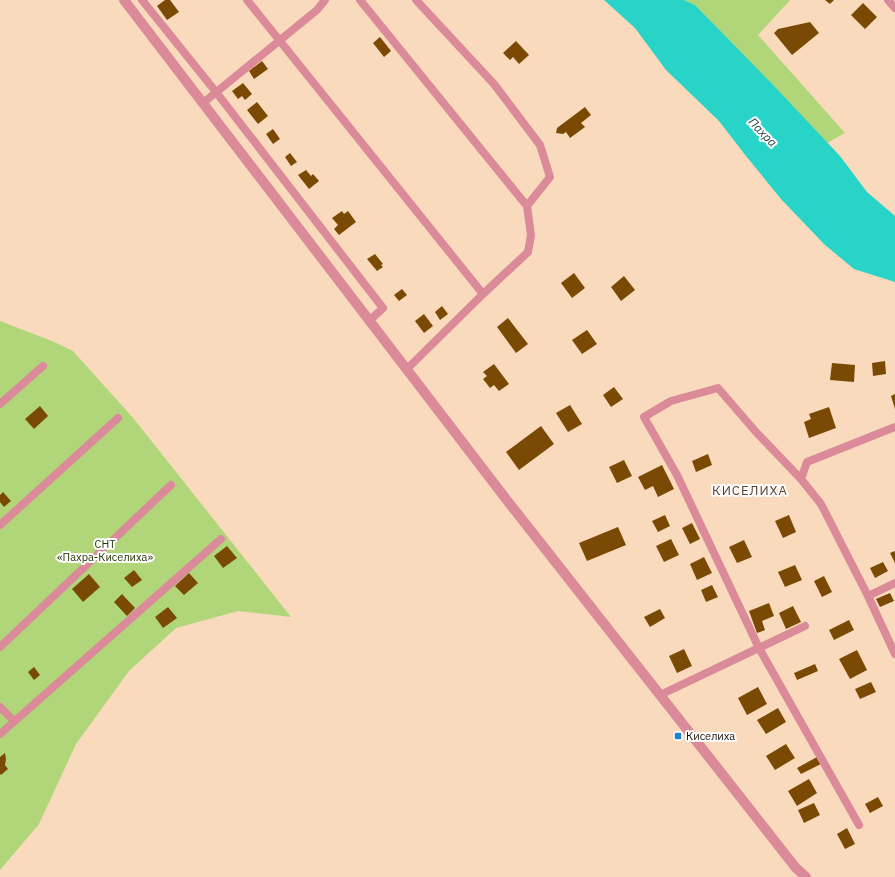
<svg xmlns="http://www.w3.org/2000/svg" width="895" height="877" viewBox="0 0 895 877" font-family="'IBM Plex Sans',sans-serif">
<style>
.green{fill:#b0d679}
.water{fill:#27d4c7}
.building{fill:#7a4a04}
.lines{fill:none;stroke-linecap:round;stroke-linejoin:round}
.minor{stroke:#db8a9a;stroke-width:8}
.tertiary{stroke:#db8a9a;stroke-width:10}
.poi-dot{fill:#1f83ce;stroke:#fff;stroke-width:1.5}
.labels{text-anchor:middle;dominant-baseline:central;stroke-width:4;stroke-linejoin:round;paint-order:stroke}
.park-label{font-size:11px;fill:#233500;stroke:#fff}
.poi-label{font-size:11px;fill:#170d04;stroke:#fff;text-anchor:start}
.water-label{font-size:12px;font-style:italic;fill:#1b3c39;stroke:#fff}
.quarter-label{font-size:13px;letter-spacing:1px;fill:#583f25;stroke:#fff}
</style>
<rect width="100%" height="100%" fill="#f9dabc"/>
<!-- green -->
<path class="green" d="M684 0H790L758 35 845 133 827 143 695 5Z
M0 321 52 341 73 351 134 419 291 617 238 611 176 628 129 671 76 744 39 824 0 870Z"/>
<!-- water -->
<path class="water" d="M604 0H684L695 5 776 88 840 156 867 192 895 216V282L854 269 825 245 781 199 746 156 719 121 666 70 635 28Z"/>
<!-- building -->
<path class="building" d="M165 0H170L179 12 167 20 157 6Z
M825 0H834L830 4Z
M863 3 877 17 865 29 851 15Z
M810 22 819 33 792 55 774 33 778 29Z
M380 37 391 51 384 57 373 43Z
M516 41 529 55 519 64 513 57 510 60 503 53Z
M262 61 268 69 254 79 249 71Z
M243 83 252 94 245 100 242 96 238 99 232 91Z
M257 102 268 116 258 124 247 110Z
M585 107 591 115 581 123 585 127 570 138 566 132 563 134 556 133 557 128Z
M273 129 280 139 273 144 266 134Z
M290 153 297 162 291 166 285 157Z
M306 170 311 176 313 174 319 181 309 189 298 175Z
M342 211 344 214 348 211 356 222 339 235 334 229 338 225 332 218Z
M375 254 383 264 381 265 383 267 377 271 367 259Z
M574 273 585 288 572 298 561 283Z
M624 276 635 290 621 301 611 287Z
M402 289 407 295 399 301 394 295Z
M442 306 448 314 440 320 435 312Z
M424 314 433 326 424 333 415 321Z
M508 318 528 344 516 353 497 327Z
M587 330 597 344 582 354 572 340Z
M885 361 886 374 873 376 872 363Z
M832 363 855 365 854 382 830 380Z
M494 364 509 384 499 391 494 385 490 388 483 379 487 376 483 372Z
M614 387 623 399 611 407 603 395Z
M895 394V409L891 396Z
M570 405 582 424 568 432 556 413Z
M40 406 48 416 34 429 25 419Z
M829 407 836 428 809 438 804 422 811 419 809 414Z
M541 426 554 444 519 470 506 452Z
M708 454 712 465 696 472 692 461Z
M624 460 632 476 617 483 609 467Z
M662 465 674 489 658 497 653 486 645 490 638 477Z
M3 492 11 501 4 507 0 502V495Z
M665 515 670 526 658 532 652 521Z
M789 515 796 532 783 538 775 521Z
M692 523 700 539 690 544 682 528Z
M618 527 626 545 587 561 579 543Z
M671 539 679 555 664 562 656 546Z
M744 540 752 557 737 563 729 547Z
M227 546 237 558 223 568 214 556Z
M895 551V563L890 553Z
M704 557 712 573 697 580 690 564Z
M883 562 888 571 875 578 870 568Z
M795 565 802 580 785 587 778 572Z
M134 570 142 580 132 587 124 578Z
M189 573 198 583 184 595 175 586Z
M89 574 100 587 83 602 72 589Z
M824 576 832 592 822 597 814 581Z
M712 585 718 597 706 602 701 590Z
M890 593 894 601 880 607 876 599Z
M122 594 135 608 127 616 114 602Z
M769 603 774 616 762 621 765 630 757 633 749 611Z
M793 606 801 622 786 629 779 613Z
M168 607 177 618 163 628 155 617Z
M660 609 665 618 650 627 644 617Z
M849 620 854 630 834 640 829 630Z
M684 649 692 666 677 673 669 656Z
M857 650 867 670 850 679 839 659Z
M815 664 818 671 797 680 794 673Z
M34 667 40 675 34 680 28 672Z
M871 682 876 692 860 699 855 689Z
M758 687 767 704 747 715 738 698Z
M778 708 786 722 766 734 757 720Z
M786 744 795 758 775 770 766 756Z
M5 753 6 759 5 765 8 769 1 775 0 774V757Z
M817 757 821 764 801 774 797 768Z
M809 779 817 793 797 806 788 791Z
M878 797 883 806 870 813 865 804Z
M814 803 820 815 804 823 798 810Z
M847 828 855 844 845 849 837 834Z"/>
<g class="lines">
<!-- minor -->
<path class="minor" d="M142 0 216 92 383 308 369 321
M247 0 483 294 406 370
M360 0 527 206 531 235 528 252 483 294
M416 0 494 84 540 145 550 177 527 206
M888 0 895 8
M203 103 317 10 325 0
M0 404 43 366
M801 479 807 462 895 427
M0 525 118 418
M868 596 895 583
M0 647 171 485
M660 695 805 626
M0 707 14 721
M0 734 221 539
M859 825 759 648 677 475 644 417 671 401 718 388 756 432 801 479 821 504 868 596 895 654"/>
<!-- tertiary -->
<path class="tertiary" d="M124 0 506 499 796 868 806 877"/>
</g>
<!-- markers -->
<rect class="poi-dot" x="674" y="732" width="8" height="8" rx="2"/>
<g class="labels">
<!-- park labels -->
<g class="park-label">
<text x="105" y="544">СНТ<tspan x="105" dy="13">«Пахра-Киселиха»</tspan></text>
</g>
<!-- poi labels -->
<g class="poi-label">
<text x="686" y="736">Киселиха</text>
</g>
<!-- water labels -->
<g class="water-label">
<text transform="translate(763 132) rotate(46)">Пахра</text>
</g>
<!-- quarter labels -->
<g class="quarter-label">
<text x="750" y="490">КИСЕЛИХА</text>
</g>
</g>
</svg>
